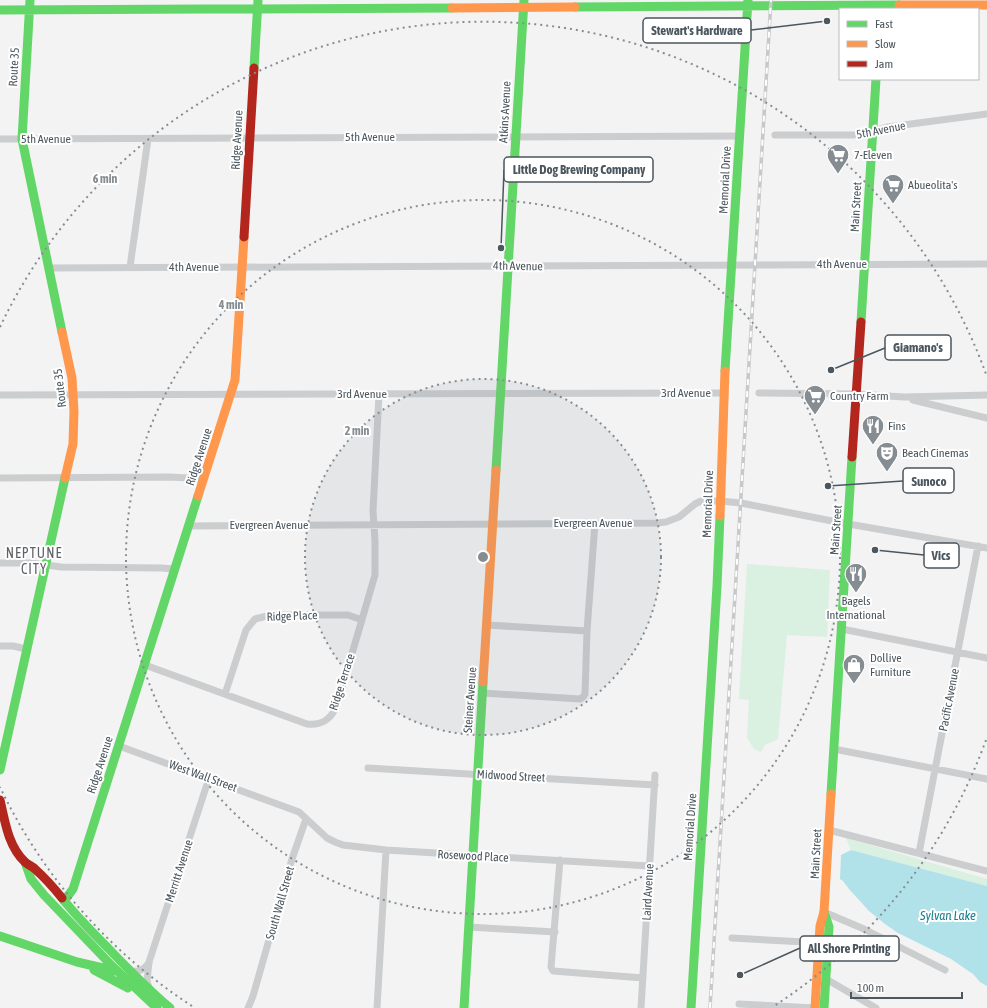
<svg xmlns="http://www.w3.org/2000/svg" width="987" height="1008" viewBox="0 0 987 1008" font-family="'Asap Condensed',sans-serif">
<style>
.green{fill:#daf0e0}
.water{fill:#b1e2ea}
.lines{fill:none;stroke-linecap:round;stroke-linejoin:round}
.street{stroke:#cbcdce;stroke-width:7}
.fast{stroke:#63d668;stroke-width:9}
.slow{stroke:#ff974d;stroke-width:9}
.jam{stroke:#b3261e;stroke-width:9}
.rail-casing{stroke:#c7c8c9;stroke-width:3.5}
.rail{stroke:#fff;stroke-width:2;stroke-dasharray:6;stroke-linecap:butt}
.ring{fill:none;stroke:#868d92;stroke-width:2;stroke-dasharray:2 4}
.labels{text-anchor:middle;dominant-baseline:central;stroke-width:4;stroke-linejoin:round;paint-order:stroke}
.street-label{font-size:12px;fill:#4b565e;stroke:#fff}
.poi-label{font-size:12px;fill:#4b565e;stroke:#fff;text-anchor:start}
.water-label{font-size:13px;font-style:italic;fill:#177e8e;stroke:#fff}
.quarter-label{font-size:14px;letter-spacing:1px;fill:#5f6266;stroke:#fff}
.centre{fill:#868d92;stroke:#fff;stroke-width:2}
.ring-label{font-size:12px;text-anchor:middle;font-weight:bold;fill:#868d92;stroke:#fff;stroke-width:4;stroke-linejoin:round;paint-order:stroke}
.leader{fill:none;stroke:#4b565e;stroke-width:1.5}
.callout-dot{fill:#4b565e;stroke:#fff;stroke-width:1.5}
.callout{fill:#fff;stroke:#4b565e;stroke-width:1.5}
.callout-label{font-size:13px;text-anchor:middle;font-weight:bold;fill:#4b565e}
</style>
<rect width="100%" height="100%" fill="#f3f3f3"/>
<!-- green -->
<path class="green" d="M747 564 830 570 827 637 787 635 778 739 765 745 761 752 754 749 747 738 749 700 739 699Z
M846 838 987 879V886L851 850Z"/>
<!-- water -->
<path class="water" d="M851 850 987 886V986L980 982 973 974 951 959 898 933 885 924 869 911 849 889 843 881 840 879 841 855Z"/>
<g class="lines">
<!-- street -->
<path class="street" d="M775 135H858L888 127 987 114
M0 139 739 136
M130 267 148 139
M49 268 987 264
M759 393 856 394 904 397 987 395
M0 395 724 393
M913 400 987 418
M0 478 170 477 204 479
M189 526 657 523 666 522 679 517 695 504 701 501H720L741 503 837 522 987 548
M0 563H31L61 567 161 568 175 569
M487 625 587 631
M842 629 987 658
M0 646H13L26 649
M145 665 307 724C322 726 332 718 337 705L375 575V541L373 511 379 394
M482 693 580 699 583 697 585 694 587 631 595 523
M225 694 246 630 255 619 271 615H348L362 620
M119 746 299 812 327 838 335 842 343 845 386 850 649 866
M834 749 987 779
M368 768 655 785
M829 830 987 871
M919 853 978 546
M560 860 551 967 553 971 643 978
M824 912 864 929 945 970
M469 927 555 932
M732 938 824 943
M130 971C139 972 143 970 149 963
M826 979 876 1008
M149 988 147 981 149 962 209 778
M739 1004 815 1008
M248 1008 253 996 292 859 306 819
M377 1008 386 850
M641 1008 655 775"/>
<!-- fast -->
<path class="fast" d="M30 0 22 139 62 332
M575 7 899 5
M0 10 452 8
M254 68 258 0
M861 322 876 79
M725 371 748 0
M496 470 524 0
M0 770 65 478
M831 794 852 457
M25 862 31 879 44 895 112 966 157 1008
M62 898C76 916 92 932 108 948 128 969 148 989 170 1008
M64 901 73 889 198 496
M824 912 829 927 824 1008
M0 936 77 962 116 971
M94 970 128 988
M464 1008 483 682
M691 1008 717 586 720 516"/>
<!-- slow -->
<path class="slow" d="M899 5H987
M452 8 575 7
M62 332 72 378 74 411 73 444 65 478
M198 496 235 380 244 237
M720 516 725 371
M483 682 496 470
M815 1008 820 926 824 912 831 794"/>
<!-- jam -->
<path class="jam" d="M244 237 254 68
M852 457 861 322
M0 800C5 821 8 846 25 862 28 865 32 866 35 869 45 878 54 888 62 898"/>
<!-- rail casing -->
<g class="rail-casing">
<path id="rail" d="M710 1008 771 0"/>
</g>
<!-- rail -->
<use href="#rail" class="rail"/>
</g>
<!-- distance rings -->
<circle cx="483" cy="557" r="178" fill="#868d92" fill-opacity=".12"/>
<g class="ring">
<circle cx="483" cy="557" r="178"/>
<circle cx="483" cy="557" r="357"/>
<path d="M986 740A535 535 0 0 1 774 1006M192 1006A535 535 0 0 1 0 787M0 327A535 535 0 0 1 986 374"/>
</g>
<!-- icons -->
<defs>
<g id="supermarket-pin" transform="scale(1.15)"><path d="M0 17L-7.5 6A9.5 9.5 0 1 1 7.5 6Z" fill="#868d92" stroke="#fff"/><path d="M-6-5.5h2.5l.6 2H6L4.5 2H-2.5L-4.4-4H-6ZM-1.5 3.2a1.3 1.3 0 1 0 .1 0ZM3 3.2a1.3 1.3 0 1 0 .1 0Z" fill="#fff"/></g>
<g id="restaurant-pin" transform="scale(1.15)"><path d="M0 17L-7.5 6A9.5 9.5 0 1 1 7.5 6Z" fill="#868d92" stroke="#fff"/><path d="M-5-6h1v4h1v-4h1v4h1v-4h1v5L-1.5 .5V6h-2V.5L-5-1ZM5-6V6H3V1.5H1.5Q1.5-4 5-6Z" fill="#fff"/></g>
<g id="theatre-pin" transform="scale(1.15)"><path d="M0 17L-7.5 6A9.5 9.5 0 1 1 7.5 6Z" fill="#868d92" stroke="#fff"/><path d="M-5-5.5Q0-4 5-5.5V0Q5 5 0 6Q-5 5-5 0ZM-3.3-2.5H-1v1.5H-3.3ZM1-2.5H3.3v1.5H1ZM-2.8 1Q0 5.5 2.8 1Z" fill="#fff"/></g>
<g id="shop-pin" transform="scale(1.15)"><path d="M0 17L-7.5 6A9.5 9.5 0 1 1 7.5 6Z" fill="#868d92" stroke="#fff"/><path d="M-5-2.5h2.3a2.7 3.5 0 0 1 5.4 0H5L5.5 6h-11ZM-1.5-2.5h3a1.5 2.3 0 0 0-3 0Z" fill="#fff"/></g>
</defs>
<g fill-rule="evenodd">
<use href="#supermarket-pin" x="838" y="155"/>
<use href="#supermarket-pin" x="893" y="185"/>
<use href="#supermarket-pin" x="815" y="396"/>
<use href="#restaurant-pin" x="873" y="426"/>
<use href="#theatre-pin" x="887" y="453"/>
<use href="#restaurant-pin" x="856" y="574"/>
<use href="#shop-pin" x="854" y="665"/>
</g>
<g class="labels">
<!-- street labels -->
<g class="street-label">
<text transform="translate(14 67) rotate(-87)">Route 35</text>
<text transform="translate(505 112) rotate(-87)">Atkins Avenue</text>
<text transform="translate(881 130) rotate(-11)">5th Avenue</text>
<text x="370" y="137">5th Avenue</text>
<text x="46" y="139">5th Avenue</text>
<text transform="translate(237 140) rotate(-87)">Ridge Avenue</text>
<text transform="translate(725 180) rotate(-87)">Memorial Drive</text>
<text transform="translate(856 207) rotate(-87)">Main Street</text>
<text x="842" y="264">4th Avenue</text>
<text transform="translate(518 266) rotate(1)">4th Avenue</text>
<text x="194" y="267">4th Avenue</text>
<text transform="translate(60 388) rotate(-97)">Route 35</text>
<text x="686" y="393">3rd Avenue</text>
<text x="362" y="394">3rd Avenue</text>
<text transform="translate(199 457) rotate(-72)">Ridge Avenue</text>
<text transform="translate(708 504) rotate(-88)">Memorial Drive</text>
<text x="593" y="523">Evergreen Avenue</text>
<text x="269" y="525">Evergreen Avenue</text>
<text transform="translate(836 530) rotate(-86)">Main Street</text>
<text transform="translate(292 616) rotate(-2)">Ridge Place</text>
<text transform="translate(342 682) rotate(-72)">Ridge Terrace</text>
<text transform="translate(470 700) rotate(-86)">Steiner Avenue</text>
<text transform="translate(949 700) rotate(-79)">Pacific Avenue</text>
<text transform="translate(100 765) rotate(-72)">Ridge Avenue</text>
<text transform="translate(203 776) rotate(20)">West Wall Street</text>
<text transform="translate(511 776) rotate(3)">Midwood Street</text>
<text transform="translate(690 827) rotate(-86)">Memorial Drive</text>
<text transform="translate(816 854) rotate(-87)">Main Street</text>
<text transform="translate(473 856) rotate(3)">Rosewood Place</text>
<text transform="translate(179 871) rotate(-72)">Merritt Avenue</text>
<text transform="translate(648 892) rotate(-87)">Laird Avenue</text>
<text transform="translate(280 903) rotate(-74)">South Wall Street</text>
</g>
<!-- poi labels -->
<g class="poi-label">
<text x="854" y="155">7-Eleven</text>
<text x="908" y="185">Abueolita's</text>
<text x="830" y="396">Country Farm</text>
<text x="888" y="426">Fins</text>
<text x="902" y="453">Beach Cinemas</text>
<text x="856" y="601" text-anchor="middle">Bagels<tspan x="856" dy="14">International</tspan></text>
<text x="870" y="658">Dollive<tspan x="870" dy="14">Furniture</tspan></text>
</g>
<!-- water labels -->
<g class="water-label">
<text x="948" y="915">Sylvan Lake</text>
</g>
<!-- quarter labels -->
<g class="quarter-label">
<text x="34" y="553">NEPTUNE<tspan x="34" dy="16">CITY</tspan></text>
</g>
</g>
<circle cx="483" cy="557" r="6" class="centre"/>
<g class="ring-label">
<text x="105" y="183">6 min</text>
<text x="231" y="309">4 min</text>
<text x="357" y="435">2 min</text>
</g>
<!-- callouts -->
<path class="leader" d="M827 21L751 30M501 248L504 170M831 370L885 348M828 486L903 481M875 550L924 555M740 975L800 948"/>
<g class="callout-dot">
<circle cx="827" cy="21" r="4"/>
<circle cx="501" cy="248" r="4"/>
<circle cx="831" cy="370" r="4"/>
<circle cx="828" cy="486" r="4"/>
<circle cx="875" cy="550" r="4"/>
<circle cx="740" cy="975" r="4"/>
</g>
<g class="callout">
<rect x="643" y="18" width="108" height="25" rx="4"/>
<rect x="504" y="157" width="149" height="25" rx="4"/>
<rect x="885" y="335" width="66" height="25" rx="4"/>
<rect x="903" y="468" width="51" height="25" rx="4"/>
<rect x="924" y="543" width="35" height="25" rx="4"/>
<rect x="800" y="936" width="99" height="25" rx="4"/>
</g>
<g class="callout-label">
<text x="697" y="35">Stewart's Hardware</text>
<text x="579" y="174">Little Dog Brewing Company</text>
<text x="918" y="352">Giamano's</text>
<text x="929" y="486">Sunoco</text>
<text x="941" y="560">Vics</text>
<text x="849" y="953">All Shore Printing</text>
</g>
<!-- legend -->
<rect x="839" y="8" width="140" height="72" fill="#ffffff" stroke="#b7bbbf"/>
<rect x="847" y="21" width="20" height="6" fill="#63d668" stroke="#b7bbbf"/>
<text x="875" y="28" font-size="12" fill="#4b565e">Fast</text>
<rect x="847" y="41" width="20" height="6" fill="#ff974d" stroke="#b7bbbf"/>
<text x="875" y="48" font-size="12" fill="#4b565e">Slow</text>
<rect x="847" y="61" width="20" height="6" fill="#b3261e" stroke="#b7bbbf"/>
<text x="875" y="68" font-size="12" fill="#4b565e">Jam</text>
<!-- scale -->
<path d="M851 992v6h111v-6" fill="none" stroke="#4b565e" stroke-width="2"/>
<text x="857" y="992" font-size="12" fill="#4b565e" stroke="#ffffff" stroke-width="3" paint-order="stroke">100 m</text>
</svg>
